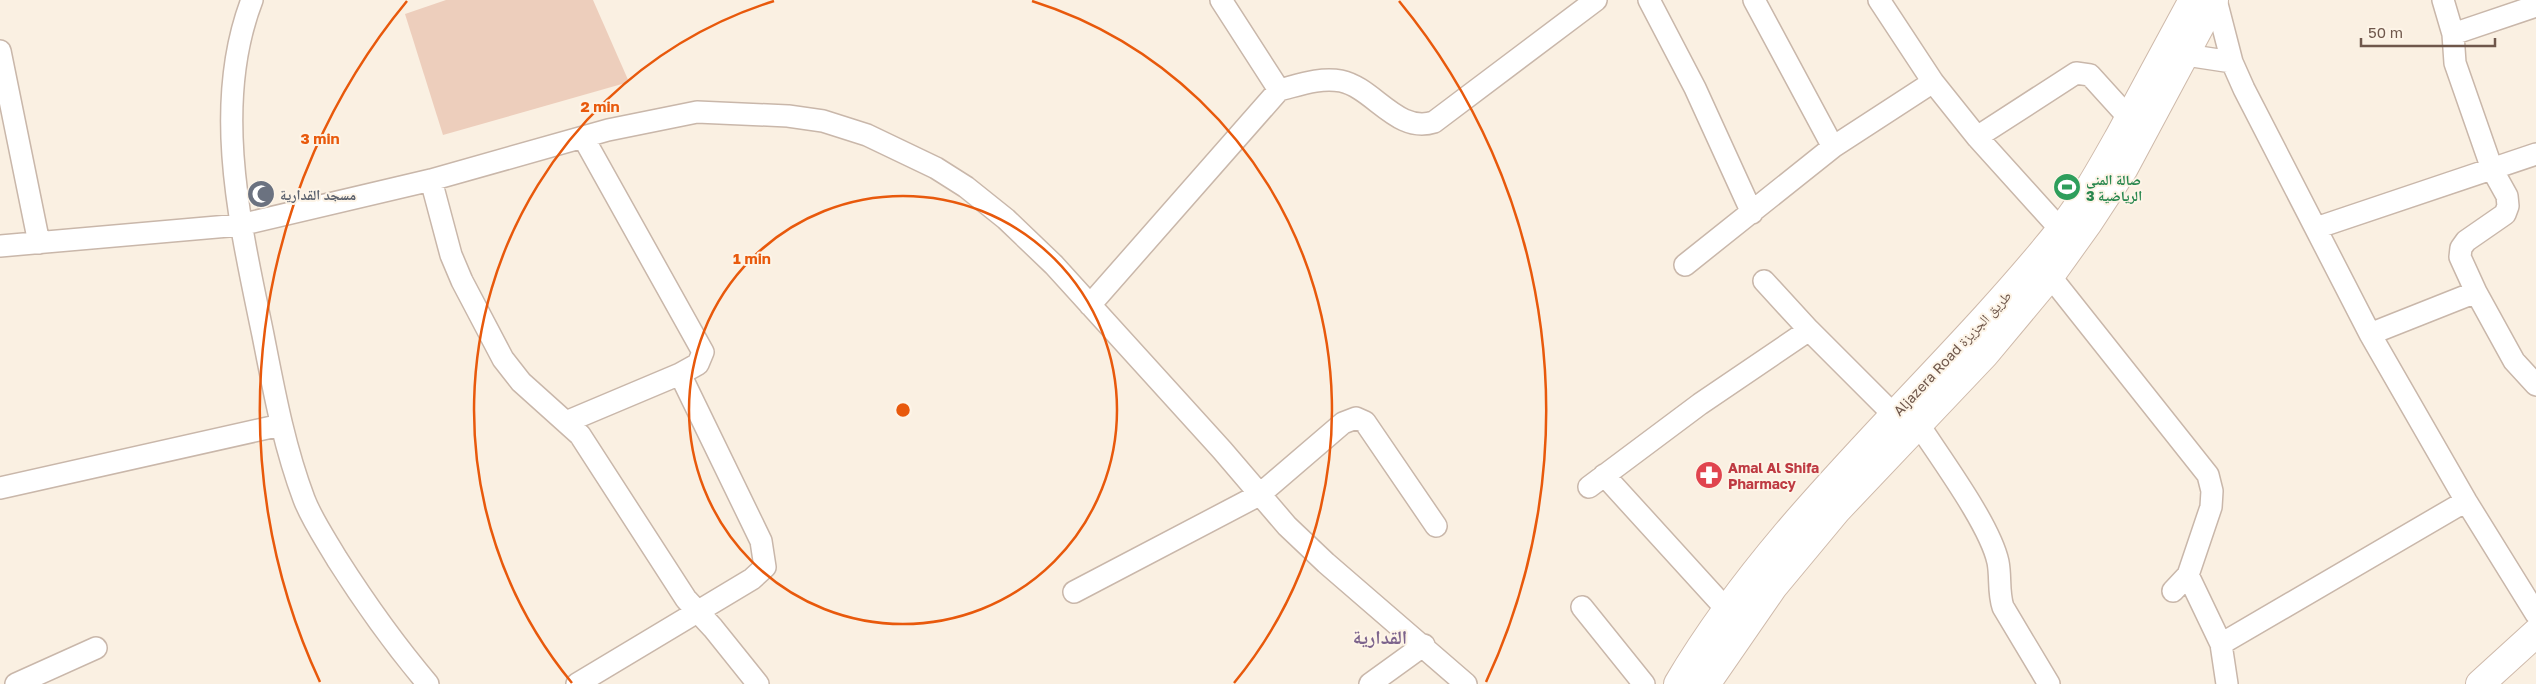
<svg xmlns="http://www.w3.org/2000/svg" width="2536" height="684" viewBox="0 0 2536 684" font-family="'Golos Text','Noto Naskh Arabic',sans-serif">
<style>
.building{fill:#edcebc}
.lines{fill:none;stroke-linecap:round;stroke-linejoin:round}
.street-casing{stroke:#c9b7aa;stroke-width:24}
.secondary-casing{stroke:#ceb9aa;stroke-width:30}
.street{stroke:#fff;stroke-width:21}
.secondary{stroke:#fff;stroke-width:28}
.ring{fill:none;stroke:#e8590c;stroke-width:2.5}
.labels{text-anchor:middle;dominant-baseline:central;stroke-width:4;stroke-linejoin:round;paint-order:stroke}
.leisure-label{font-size:14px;font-weight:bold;fill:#27864d;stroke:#fdf4e7;text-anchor:start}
.worship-label{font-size:14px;font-weight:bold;fill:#5b616d;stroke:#fdf4e7;text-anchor:start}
.street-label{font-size:14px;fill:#6f574b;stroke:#fdf4e7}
.health-label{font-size:14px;font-weight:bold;fill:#be3a42;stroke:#fdf4e7;text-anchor:start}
.district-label{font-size:19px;font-weight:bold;fill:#7c638c;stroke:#fdf4e7}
.centre{fill:#e8590c;stroke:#fdf4e7;stroke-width:2.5}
.ring-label{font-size:15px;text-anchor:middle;font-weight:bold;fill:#e8590c;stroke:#fdf4e7;stroke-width:4;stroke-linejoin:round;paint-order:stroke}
</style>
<rect width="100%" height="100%" fill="#faf0e2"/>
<!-- building -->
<path class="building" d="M446 0H593L629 82 443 135 405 14Z"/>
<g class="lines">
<!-- street casing -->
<g class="street-casing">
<path id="street" d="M252 0C211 106 241 228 263 335 274 391 284 446 304 499 312 520 326 540 337 559 365 603 394 644 428 684
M1221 0 1279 90
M1649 0 1695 88 1752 213
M1754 0 1833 147
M1879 0 1933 82 1977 137 2061 230
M2216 0 2232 62 2244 89 2370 334 2466 501 2536 614
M2443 0 2453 34 2455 63 2492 169 2507 196 2508 206 2505 214 2466 241 2461 248 2460 257 2476 292 2514 361 2536 385
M2453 34 2536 6
M0 51 39 243
M2186 55 2232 62
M1977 137 2076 73 2090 75 2129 118
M431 180 451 255 462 281 503 359 521 382 580 435 686 599 713 628 758 684
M2316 228 2536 154
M0 246 240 225 431 180 608 130 697 112 788 116 823 121 867 135 936 168 966 187 1006 219 1054 265 1222 450 1287 526 1326 563 1466 684
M1685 265 1833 147 1933 82
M2050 276 2208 475 2212 491 2211 507 2188 575 2173 591
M1764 281 1809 330 1894 415
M1090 305 1279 90C1299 85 1320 77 1341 81 1374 88 1397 134 1434 122L1596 0
M2370 334 2476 292
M566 422 680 374 698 364 703 352 583 137
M1919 425C1941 459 1990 525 1998 562 2001 577 1998 592 2003 607L2049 684
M1604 475 1727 610
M1589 487 1700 404 1809 330
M0 488 281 425
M2188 575 2221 644 2227 684
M1074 592 1259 495 1343 423 1356 418 1365 422 1436 526
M1582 607 1644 684
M2221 644 2466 501
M16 684 96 648
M577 684 752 579 765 567 761 541 680 374
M1370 684 1424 645"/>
</g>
<!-- secondary casing -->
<g class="secondary-casing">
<path id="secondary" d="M1678 684C1779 513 1936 385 2059 232 2082 203 2101 169 2119 137 2144 91 2168 46 2193 0
M1706 684 1773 587 1837 510 1985 354 2050 276 2088 223 2124 168 2214 0
M2480 684 2536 633"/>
</g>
<!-- street -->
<use href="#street" class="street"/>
<!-- secondary -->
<use href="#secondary" class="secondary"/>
</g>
<!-- distance rings -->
<g class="ring">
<circle cx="903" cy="410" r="214"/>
<path d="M572 683A429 429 0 0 1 774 1M1032 1A429 429 0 0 1 1234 683"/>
<path d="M320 682A643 643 0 0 1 407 1M1399 1A643 643 0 0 1 1486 682"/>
</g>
<!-- icons -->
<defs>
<g id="stadium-disc" transform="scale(1.4375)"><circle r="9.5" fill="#2e9e5b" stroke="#fdf4e7"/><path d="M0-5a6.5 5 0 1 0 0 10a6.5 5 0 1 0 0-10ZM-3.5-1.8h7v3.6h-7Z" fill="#fff"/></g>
<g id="mosque-disc" transform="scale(1.4375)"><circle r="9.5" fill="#6b7280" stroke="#fdf4e7"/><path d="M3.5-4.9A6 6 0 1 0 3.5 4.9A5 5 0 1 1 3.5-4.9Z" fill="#fff"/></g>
<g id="pharmacy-disc" transform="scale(1.4375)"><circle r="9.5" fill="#e0444e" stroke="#fdf4e7"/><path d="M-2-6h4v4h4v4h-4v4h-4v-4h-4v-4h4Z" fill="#fff"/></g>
</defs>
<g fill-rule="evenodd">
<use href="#stadium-disc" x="2067" y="187"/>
<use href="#mosque-disc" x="261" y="194"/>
<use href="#pharmacy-disc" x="1709" y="475"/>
</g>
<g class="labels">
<!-- leisure labels -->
<g class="leisure-label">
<text x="2086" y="179">صالة المنى<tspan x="2086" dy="16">الرياضية 3</tspan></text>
</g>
<!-- worship labels -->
<g class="worship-label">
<text x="280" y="194">مسجد القدارية</text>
</g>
<!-- street labels -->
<g class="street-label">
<text transform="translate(1952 353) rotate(-47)">Aljazera Road طريق الجزيزة</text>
</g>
<!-- health labels -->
<g class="health-label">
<text x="1728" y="467">Amal Al Shifa<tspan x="1728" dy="16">Pharmacy</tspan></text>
</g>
<!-- district labels -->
<g class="district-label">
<text x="1380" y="636">القدارية</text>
</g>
</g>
<circle cx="903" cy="410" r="8" class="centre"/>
<g class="ring-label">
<text x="600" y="112">2 min</text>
<text x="320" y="144">3 min</text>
<text x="752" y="264">1 min</text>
</g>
<!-- scale -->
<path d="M2361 38v8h134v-8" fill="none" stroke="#6f574b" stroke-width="2.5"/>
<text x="2368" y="38" font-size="15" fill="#6f574b" stroke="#fdf4e7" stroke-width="4" paint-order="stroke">50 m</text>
</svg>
